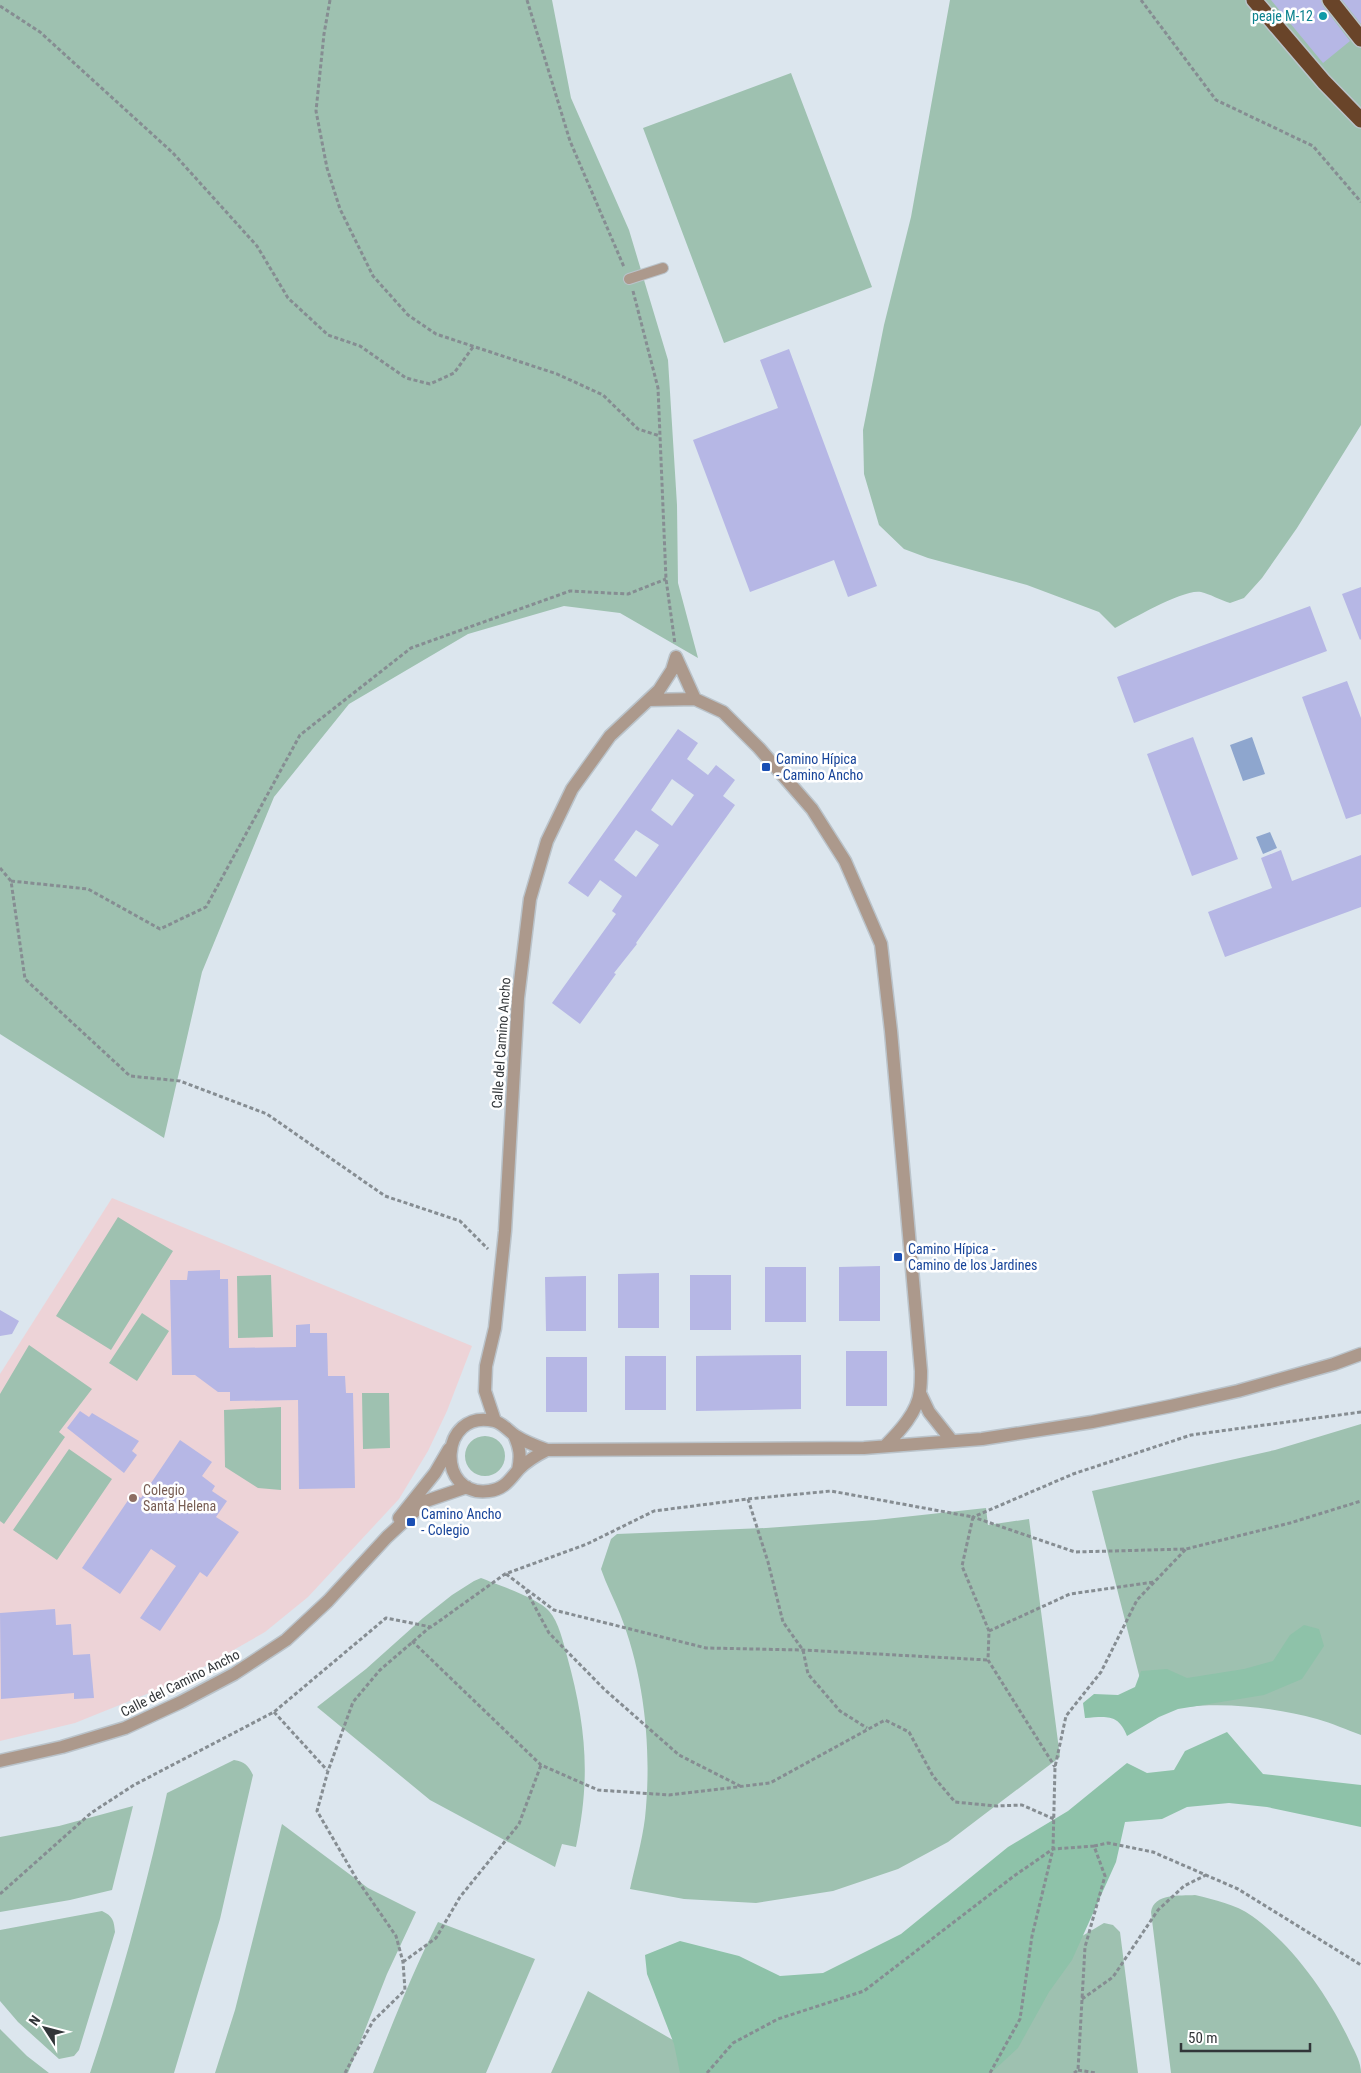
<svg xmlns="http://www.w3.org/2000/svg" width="1361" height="2073" viewBox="0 0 1361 2073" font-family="'Roboto Condensed',sans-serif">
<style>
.education{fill:#edd3d7}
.green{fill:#9ec1b0}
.forest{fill:#8ec2a9}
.water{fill:#8ea6ce}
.building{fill:#b6b7e5;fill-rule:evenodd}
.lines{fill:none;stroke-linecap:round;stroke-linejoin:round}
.lane-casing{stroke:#bac3ca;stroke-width:12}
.street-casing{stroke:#bac3ca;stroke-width:15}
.highway-casing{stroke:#bac3ca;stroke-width:18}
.path{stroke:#868d92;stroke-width:3;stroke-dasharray:4 2.5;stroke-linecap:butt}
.lane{stroke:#ac998c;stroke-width:10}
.street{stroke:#ac998c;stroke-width:12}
.highway{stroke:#694429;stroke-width:15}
.culture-dot{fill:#0f9aa8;stroke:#fff;stroke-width:2}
.transit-dot{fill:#1a4fb4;stroke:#fff;stroke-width:2}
.education-dot{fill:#8d6e63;stroke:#fff;stroke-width:2}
.labels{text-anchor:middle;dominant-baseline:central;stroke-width:5;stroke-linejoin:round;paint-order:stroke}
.culture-label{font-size:14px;fill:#0d838f;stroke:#fff;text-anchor:end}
.transit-label{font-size:14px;fill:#164399;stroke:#fff;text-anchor:start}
.street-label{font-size:14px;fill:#323639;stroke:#fff}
.education-label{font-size:14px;fill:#785e54;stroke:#fff;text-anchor:start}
</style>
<rect width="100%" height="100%" fill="#dce6ee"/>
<!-- education -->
<path class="education" d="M112 1198 472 1346 447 1411 428 1451 399 1499 308 1597 265 1632 179 1681 75 1723 0 1741V1374Z"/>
<!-- green -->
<path class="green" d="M0 0H552L571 98 629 230 668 360 677 505 678 583 698 658 620 613 564 606 468 634 349 704 274 797 202 972 164 1138 0 1034Z
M950 0H1361V425L1297 528 1262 578 1244 598 1230 603C1220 600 1210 594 1201 592 1185 588 1132 619 1115 628L1099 612 1027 585 928 558 904 549 879 525 864 474 863 430 884 325 911 217Z
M791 73 872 287 724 343 643 128Z
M118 1217 173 1251 111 1350 56 1316Z
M271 1275 273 1337 238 1338 237 1276Z
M142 1313 169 1331 137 1381 109 1363Z
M29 1345 92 1389 59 1432 65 1437 4 1524 0 1521V1394Z
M362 1393H389L390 1448 363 1449Z
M281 1407V1490L258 1488 225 1467 224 1410Z
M1361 1424V1735C1347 1730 1332 1723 1317 1719 1264 1705 1203 1699 1149 1714L1092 1491 1275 1450Z
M465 1456a20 20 0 1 1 40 0a20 20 0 1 1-40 0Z
M69 1449 112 1479 57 1560 13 1530Z
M986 1508 988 1525 1029 1519 1060 1757 948 1842 898 1869 833 1891 756 1903 684 1899 630 1889C635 1866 642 1842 645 1818 652 1752 645 1677 620 1614 614 1599 606 1584 601 1569L611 1539 617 1534 766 1528 876 1520Z
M481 1578C498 1585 538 1598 549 1611 559 1622 563 1642 567 1656 586 1725 591 1777 576 1847L562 1844 555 1867 430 1800 317 1707 366 1669 423 1618 452 1595 474 1581Z
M234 1760C245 1762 248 1765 253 1775L220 1919 174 2073H90C121 1981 146 1888 167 1793Z
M133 1806 112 1890 70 1900 0 1912V1837L59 1826Z
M282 1824 368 1888 416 1912 387 1974 348 2073H215L235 2010Z
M1195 1895C1215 1900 1235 1904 1252 1916 1294 1946 1330 1998 1351 2044 1356 2054 1361 2063 1361 2073H1171L1151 1912C1154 1893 1180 1896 1195 1895Z
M102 1911C113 1916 114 1921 115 1932L79 2050 74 2056 59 2059 18 2022 0 2001V1930Z
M438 1922 535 1959 486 2073H373C393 2022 413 1971 438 1922Z
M1104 1923 1113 1925 1120 1932 1138 2073H927L1062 1948Z
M588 1991 692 2051 726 2073H551Z
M0 2029 27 2056 49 2073H0Z"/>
<!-- forest -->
<path class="forest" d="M1304 1625 1319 1629 1324 1646 1302 1679 1264 1695 1178 1709 1159 1717 1127 1736C1118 1713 1106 1717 1085 1718L1083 1703 1094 1694 1118 1695 1135 1687 1141 1671 1167 1669 1187 1678 1244 1669 1273 1661 1290 1635Z
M1227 1732 1263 1774 1361 1785V1827L1267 1807 1229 1803 1187 1807 1162 1819 1125 1822 1116 1862 1072 1960 1049 1992 1018 2048 991 2073H680L674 2044 647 1974 645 1955 680 1941 739 1956 780 1976 823 1973 901 1934 1008 1847 1068 1811 1127 1763 1147 1773 1174 1770 1185 1751Z"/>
<!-- water -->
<path class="water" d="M1252 737 1265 774 1243 781 1230 745Z
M1270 832 1277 848 1263 854 1256 837Z"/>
<!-- building -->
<path class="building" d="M1271 0H1321L1323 6 1350 41 1323 63Z
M1342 0H1361V24Z
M789 349 877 586 848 597 834 560 750 592 693 440 778 408 760 360Z
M1361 587V639L1360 640 1342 594Z
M1310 606 1327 651 1134 723 1117 677Z
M1347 681 1361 718V814L1346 819 1302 697Z
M678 729 698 743 687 759 708 775 716 765 735 780 723 796 735 805 636 943 637 944 614 973 616 974 580 1024 552 1003 616 914 612 911 622 896 600 880 588 897 568 883ZM672 779 694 795 672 826 651 810ZM636 830 659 845 636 877 614 860Z
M1193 737 1238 859 1192 876 1147 754Z
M1281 850 1292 881 1361 855V907L1225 957 1208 912 1272 888 1261 858Z
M880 1266V1321H839V1267Z
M765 1267H806V1322H765Z
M220 1270V1279H228L229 1348 296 1347V1325L310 1324V1333H327L328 1376H345L346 1393H353L355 1488 299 1489 298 1400 230 1401V1392H218L195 1375H172L170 1280H187L188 1271Z
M659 1273V1328H618V1274Z
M690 1275H731V1330H690Z
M586 1276V1331H546L545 1277Z
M0 1310 19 1321 12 1334 0 1336Z
M846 1351H887V1406H846Z
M801 1355V1409L696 1411V1356Z
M625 1356H666V1410H625Z
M546 1357H587V1412H546Z
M80 1411 89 1417 92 1413 139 1441 132 1451 137 1455 124 1473 67 1428Z
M180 1440 212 1462 202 1476 215 1486 212 1491 227 1501 216 1517 239 1532 207 1577 200 1572 160 1631 140 1618 176 1566 151 1549 120 1594 82 1568 133 1493 141 1498Z
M55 1609 56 1625 71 1624 73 1655 90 1654 94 1698 74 1699V1693L1 1699 0 1613Z"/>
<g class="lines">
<!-- lane casing -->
<g class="lane-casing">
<path id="lane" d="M629 279 663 268"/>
</g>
<!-- street casing -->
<g class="street-casing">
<path id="street" d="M676 657 695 699
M649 700 695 699 723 712 759 748 812 809 845 861 881 944 891 1031 921 1371C921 1378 921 1385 920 1391 918 1412 899 1432 885 1446
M920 1393 929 1412 952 1441
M495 1421 485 1391 486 1366 495 1328 505 1231 518 998 530 899 547 841 572 789 610 736 659 690 672 670 676 657
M514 1435C520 1448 521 1456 518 1470
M547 1450C537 1455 527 1461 519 1469 510 1479 505 1489 489 1491 435 1498 439 1408 494 1421 503 1423 508 1431 516 1436 525 1442 536 1446 547 1450L864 1448 982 1439 1092 1422 1171 1406 1238 1391 1334 1364 1361 1354
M399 1518 435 1473 449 1449
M0 1761 62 1747 125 1728 181 1702 234 1674 286 1640 328 1601 387 1537 426 1501 467 1487"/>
</g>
<!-- highway casing -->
<g class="highway-casing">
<path id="highway" d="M1254 0 1324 82 1361 120
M1330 0 1361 39"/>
</g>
<!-- path -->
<path class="path" d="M330 0 324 34 316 111 327 168 340 209 373 276 408 315 436 334 557 374 603 395 638 429 660 436
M527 0 570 141 624 267
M1141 0 1216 100 1313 146 1361 202
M0 6 40 32 173 153 257 246 288 298 328 335 360 346 406 378 430 384 454 373 473 347
M633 291 658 388 666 579 675 644
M0 868 11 881 25 979 130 1076 180 1081 267 1114 385 1196 460 1221 488 1249
M11 881 88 889 160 929 206 907 300 735 411 648 570 591 628 594 666 579
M1361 1412 1191 1435 1073 1474 973 1517 1075 1552 1186 1549 1290 1523 1361 1501
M748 1499 768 1562 783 1622 803 1650 808 1674 840 1711 867 1728
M506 1574 554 1610 706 1648 803 1650 988 1660
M526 1590 549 1633 604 1689 679 1755 740 1786
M989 1631 1070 1594 1154 1582
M412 1641 541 1765 598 1790 669 1795 770 1783 885 1720 909 1732 933 1776 955 1802 996 1806 1022 1805 1054 1819
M274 1712 327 1770
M1094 1846 1108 1843 1153 1852 1238 1889 1361 1965
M0 1894 91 1813 134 1785 274 1712 386 1618 431 1627 505 1574 587 1544 654 1511 748 1499 831 1491 973 1517 962 1566 989 1631 988 1660 1055 1767
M403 1962 436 1938 460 1897 519 1824 541 1765
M1082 1999 1113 1977 1158 1910 1184 1886 1206 1875
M1078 2070 1096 2073
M345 2073 373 2021 405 1990 403 1962 396 1936 356 1878 317 1811 328 1771 353 1702 380 1670 430 1627
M707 2073 733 2043 778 2019 864 1991 1014 1876 1053 1849 1094 1846 1105 1876 1085 1947 1078 2070 1074 2073
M990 2073 1020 2019 1032 1936 1053 1849 1055 1767 1066 1716 1101 1672 1137 1600 1186 1549"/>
<!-- lane -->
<use href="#lane" class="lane"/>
<!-- street -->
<use href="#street" class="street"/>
<!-- highway -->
<use href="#highway" class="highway"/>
</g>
<!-- markers -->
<circle class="culture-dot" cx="1323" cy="16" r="5"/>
<g class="transit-dot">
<rect x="761" y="762" width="10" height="10" rx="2.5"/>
<rect x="893" y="1252" width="10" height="10" rx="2.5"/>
<rect x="406" y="1517" width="10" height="10" rx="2.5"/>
</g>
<circle class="education-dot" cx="133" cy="1498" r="5"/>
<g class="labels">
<!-- culture labels -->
<g class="culture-label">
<text x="1313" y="16">peaje M-12</text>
</g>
<!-- transit labels -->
<g class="transit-label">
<text x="776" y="759">Camino Hípica<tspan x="776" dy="16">- Camino Ancho</tspan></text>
<text x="908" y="1249">Camino Hípica -<tspan x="908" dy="16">Camino de los Jardines</tspan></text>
<text x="421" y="1514">Camino Ancho<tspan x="421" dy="16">- Colegio</tspan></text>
</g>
<!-- street labels -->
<g class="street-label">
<text transform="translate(501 1043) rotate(-86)">Calle del Camino Ancho</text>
<text transform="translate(180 1683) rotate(-27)">Calle del Camino Ancho</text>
</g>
<!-- education labels -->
<g class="education-label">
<text x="143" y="1490">Colegio<tspan x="143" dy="16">Santa Helena</tspan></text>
</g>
</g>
<!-- north arrow -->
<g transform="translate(45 2028) rotate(306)" stroke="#ffffff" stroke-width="4" paint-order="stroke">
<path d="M0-4L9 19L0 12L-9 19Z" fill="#323639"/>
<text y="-8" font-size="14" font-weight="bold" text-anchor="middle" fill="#323639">N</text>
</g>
<!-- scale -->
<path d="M1181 2043v8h129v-8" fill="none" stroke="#323639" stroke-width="2.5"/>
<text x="1188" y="2043" font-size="15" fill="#323639" stroke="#ffffff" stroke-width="4" paint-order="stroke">50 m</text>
</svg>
